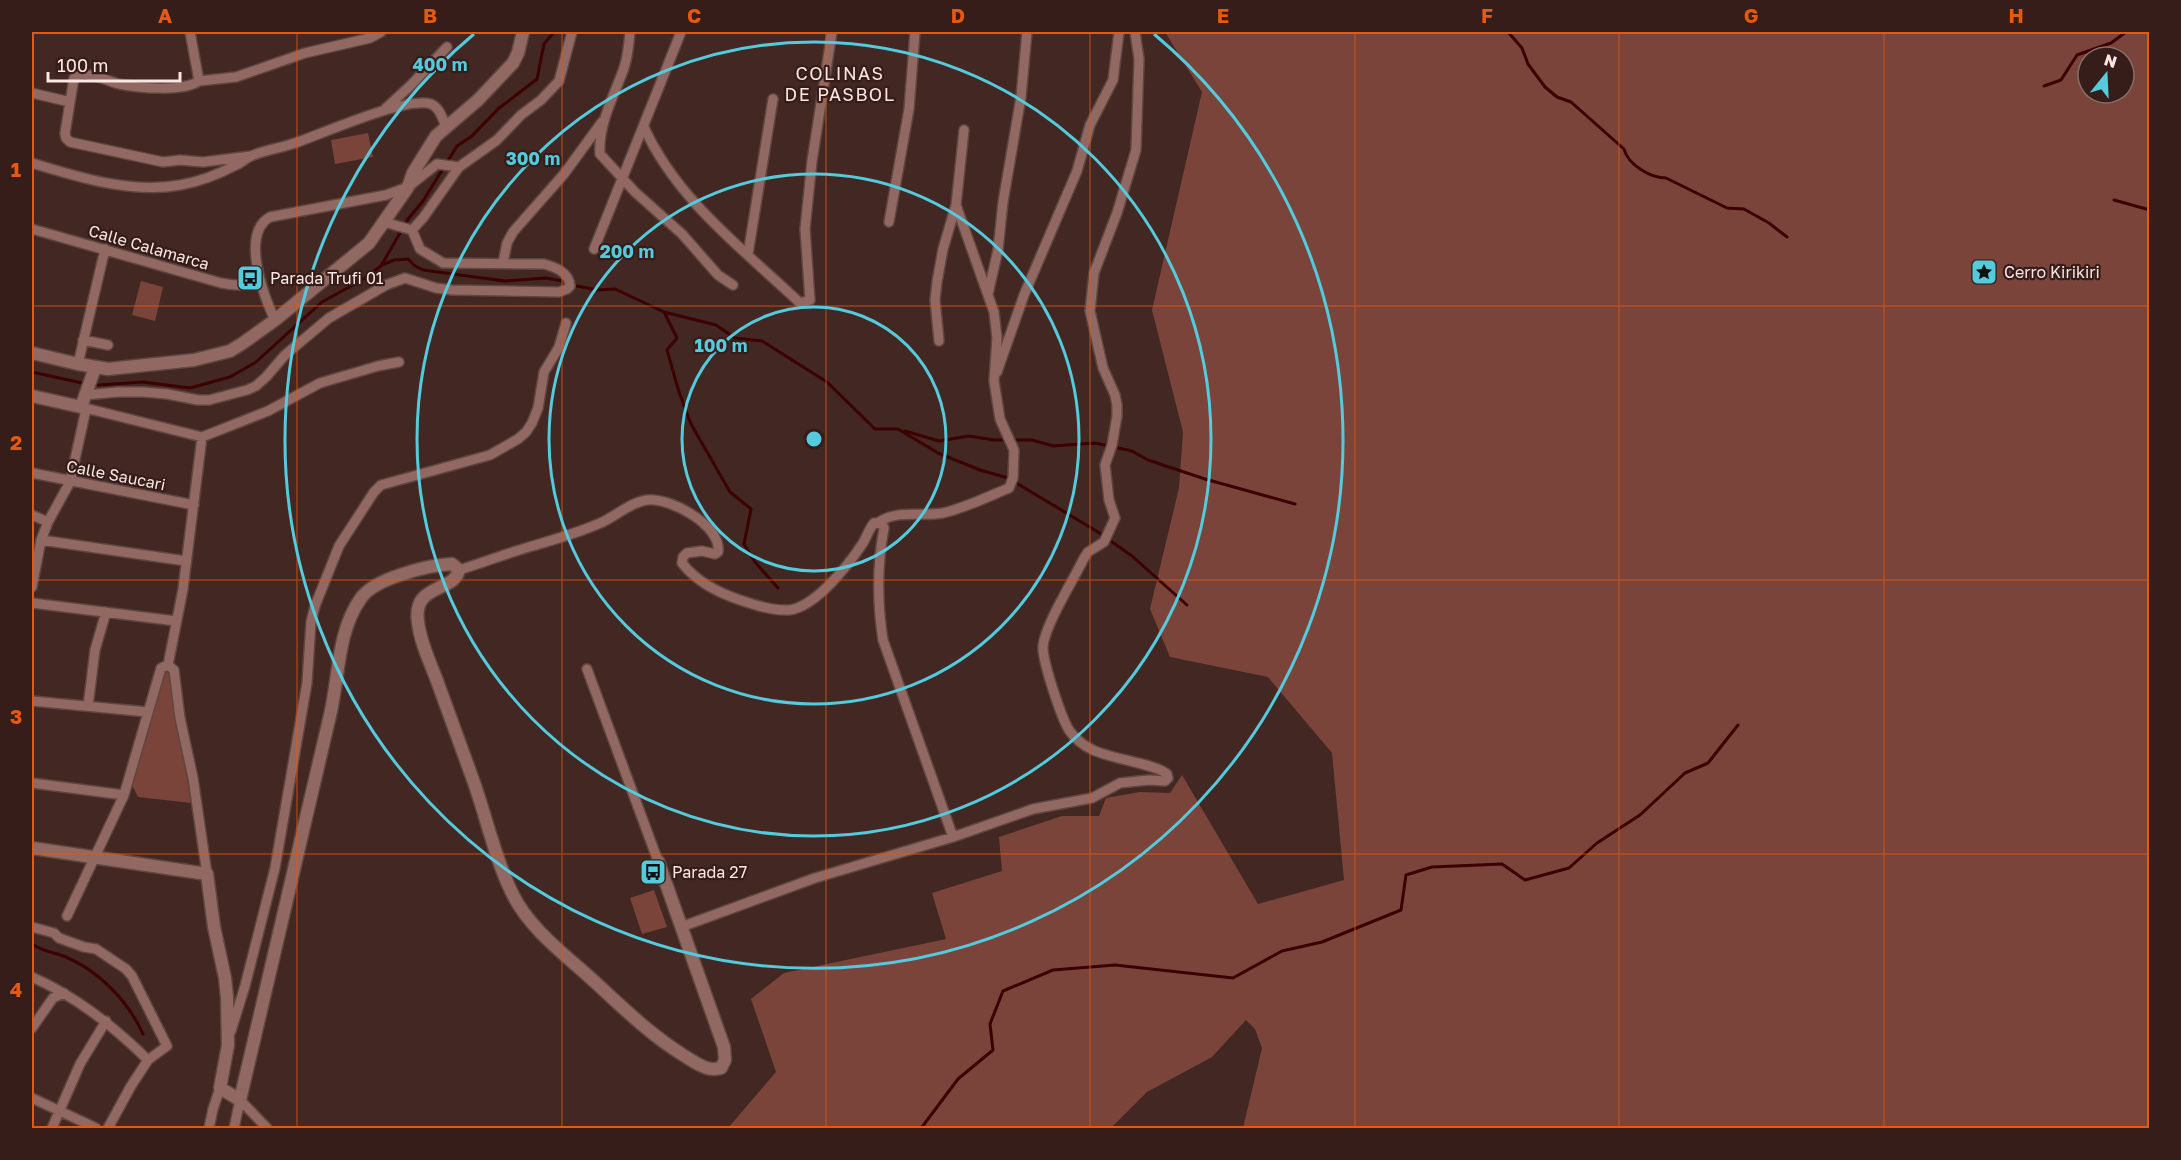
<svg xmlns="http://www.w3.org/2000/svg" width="2181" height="1160" viewBox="0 0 2181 1160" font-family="'Golos Text',sans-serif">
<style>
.green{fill:#7a443b;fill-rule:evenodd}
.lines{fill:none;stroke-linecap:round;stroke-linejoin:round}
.stream{stroke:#3d0000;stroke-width:3}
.minor-casing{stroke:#5f4641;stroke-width:12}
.tertiary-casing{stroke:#5f4641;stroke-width:15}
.minor{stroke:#926962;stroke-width:9}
.tertiary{stroke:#926962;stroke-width:12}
.grid{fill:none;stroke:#e8590c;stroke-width:1.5;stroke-opacity:0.55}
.ring{fill:none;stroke:#54cadd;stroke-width:3}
.labels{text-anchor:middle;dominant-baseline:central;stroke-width:4.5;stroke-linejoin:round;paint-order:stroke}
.street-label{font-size:16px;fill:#fae7e4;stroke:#371d19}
.poi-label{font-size:16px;fill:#fae7e4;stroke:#371d19;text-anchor:start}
.neighbourhood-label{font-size:18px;letter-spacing:1.5px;fill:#fae7e4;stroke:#371d19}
.centre{fill:#54cadd;stroke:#371d19;stroke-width:3}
.ring-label{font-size:18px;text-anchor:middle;font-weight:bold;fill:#54cadd;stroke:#371d19;stroke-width:4.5;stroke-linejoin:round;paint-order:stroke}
.neatline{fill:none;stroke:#e8590c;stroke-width:2}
.grid-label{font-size:20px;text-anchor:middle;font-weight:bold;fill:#e8590c}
</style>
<rect width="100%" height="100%" fill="#422722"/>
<!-- green -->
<path class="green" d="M1165 32H2149V1128H1243L1262 1048 1255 1029 1246 1020 1212 1057 1147 1092 1111 1128H728L776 1072 751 999 784 973 946 939 932 893 1002 871 999 837 1062 816H1099L1106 798 1140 792 1170 793 1182 775 1258 904 1344 880 1332 753 1268 677 1170 657 1150 609 1179 488 1183 432 1152 310 1202 92ZM2088 57H2124V93H2088Z
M368 133 373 157 335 164 331 140Z
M141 281 163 287 155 321 132 315Z
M164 670 171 675 176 729 180 734 191 803 138 797 132 785 138 767 142 743 154 708 161 674Z
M654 890 667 927 642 934 630 898Z"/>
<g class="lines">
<!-- stream -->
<path class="stream" d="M1508 32 1522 48 1528 64 1545 87 1557 97 1571 102 1624 149C1628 165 1651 178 1666 178L1727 208 1744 209 1769 223 1787 237
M2044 86 2061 80 2077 55 2111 43 2126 32H2144
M2114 200 2150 210
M382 265 394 260 408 259 415 266 423 270 505 281 546 278 563 281
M577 286 597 290 615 289 664 312 716 325 735 338 762 341 827 382 875 429H898L938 453 980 470 1008 478 1098 532 1132 556 1187 605
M664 312 677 338 667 350 679 392 691 424 730 492 751 509 744 544 755 562 778 588
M32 372 82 383
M98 385 143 382 190 388 230 377 256 362 322 302 360 281 381 266 408 219 423 201 457 146 472 136 498 109 537 79 544 44 554 32
M905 431 939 441 969 436 994 440H1032L1053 446 1095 443 1132 451 1148 460 1205 479 1295 504
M32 944C45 953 52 951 66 957 99 971 128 1001 143 1034
M923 1128 922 1127 958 1079 993 1050 990 1024 1003 991 1053 970 1115 965 1233 978 1282 951 1322 942 1401 910 1406 875 1432 867 1502 864 1525 880 1569 868 1597 843 1640 815 1685 773 1708 763 1738 725"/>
<!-- minor casing -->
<g class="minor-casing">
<path id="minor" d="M190 32 199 81
M630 32C629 44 628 56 624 68 614 96 598 124 600 154L635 192 682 234 718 275 733 285
M32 93 70 102
M384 110 411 85 447 47
M644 127C676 199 744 250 800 303L810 300 805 229 812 161 832 32
M251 156 203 162 180 160 163 162 70 142 66 138 65 133 74 78C85 69 107 81 119 84 139 88 183 92 199 81L236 77 305 53 370 38 381 32
M32 163C77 177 132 194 180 185 198 182 219 174 236 165 241 163 246 158 251 156 265 150 281 148 295 143 322 134 406 96 431 104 440 108 442 118 446 126
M889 222 909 109 915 32
M32 229 221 283C236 286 246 286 259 280
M412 230 423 218 459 167 497 140 521 115 541 100 559 81 572 32
M594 249 681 32
M748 254 773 99
M503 263 507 243 513 232 564 174 602 122
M988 294 998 250 1003 202 1021 97 1027 32
M275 320C264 297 240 234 270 217L386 195 408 187 437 164 459 167
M83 340 108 345
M939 341 935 300 937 282 943 249 956 205 964 130
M78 364 105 249
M997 372 1024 295 1077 171 1090 125 1113 80 1119 32
M85 395 118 392H143L167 394 198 400H209L247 390 256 386 266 377 285 355 329 318 386 285 405 278 436 288 452 290 559 292 567 289 570 286C569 272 555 267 544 264L443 263 420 249 412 230 384 222
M81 407 202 437 268 411 320 383 378 366 399 362
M32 473 194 505
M32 515 48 522
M879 522C899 509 921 517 943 513 965 508 987 497 1009 488L1013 478 1014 450 1000 419 994 381 997 338 994 312 956 205
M41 540 186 561
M459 570C482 563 505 554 529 547 552 540 575 534 598 524 614 518 630 502 647 500 669 497 722 525 718 552L715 554 702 551 687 553 683 557 682 563C696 581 719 593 740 600 755 605 773 611 789 610 816 607 849 564 863 543 867 536 869 529 874 523L882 524 884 528C877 565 877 602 883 640L953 837
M32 587 41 540 48 522 70 482 86 409
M32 603 176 621
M168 665 183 589 202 437
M587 669 658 861
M32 701 148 712
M88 706 95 650 106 612
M32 783 124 795
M67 916 124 795 161 668 168 665 174 670 180 718 193 778 207 874
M32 927 54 933 59 938 84 947 96 949 126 969 132 976 167 1046 148 1060C113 1026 77 997 32 977
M681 927 815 878 953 837 1033 809 1092 798 1120 783 1149 780 1165 781 1168 778 1167 774C1156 764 1111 759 1093 750 1084 746 1074 738 1069 730 1061 717 1042 660 1043 646 1045 625 1074 579 1084 558L1088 552 1104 542 1115 518 1109 500 1105 465 1112 445 1117 416V405L1115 395 1103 368 1090 311 1094 273 1117 213 1136 150 1139 59 1135 32
M32 1028 53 998 64 993
M231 1031 245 986 275 868 307 683 311 622 315 606 339 546 374 492 381 485 490 455 518 439 526 432 532 423 538 408 544 372 559 347 566 323
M32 1098 96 1128
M240 1100 267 1128
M52 1128 80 1064 106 1021
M108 1128 131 1086 148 1060
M209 1128 213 1109 220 1088
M234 1128 240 1100"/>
</g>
<!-- tertiary casing -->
<g class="tertiary-casing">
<path id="tertiary" d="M32 353 78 364 108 369 194 360 230 351 243 343 275 320 369 243 408 187 413 173 436 136 478 100 513 63 518 53 523 32
M32 396 81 407 95 368
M32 848 207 874 214 927 225 978 227 997 228 1045 220 1088 240 1100C271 970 300 840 331 711 339 674 338 630 361 598 375 578 429 565 452 564L459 570C454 593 412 583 418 622 420 641 429 660 436 678 448 711 460 744 472 777 486 815 494 856 512 893 530 930 567 956 596 983 624 1009 651 1035 683 1055 691 1060 699 1066 707 1068 712 1070 716 1069 721 1068L725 1060 724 1047 658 861"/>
</g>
<!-- minor -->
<use href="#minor" class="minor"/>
<!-- tertiary -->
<use href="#tertiary" class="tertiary"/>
</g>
<!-- grid -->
<path class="grid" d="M297 32V1128M562 32V1128M826 32V1128M1090 32V1128M1355 32V1128M1619 32V1128M1884 32V1128M32 306H2150M32 580H2150M32 854H2150"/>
<!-- distance rings -->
<g class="ring">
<circle cx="814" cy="439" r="132"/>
<circle cx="814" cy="439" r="265"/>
<circle cx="814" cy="439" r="397"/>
<path d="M1154 34A529 529 0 1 1 474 34"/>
</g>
<!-- icons -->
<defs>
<g id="sight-square" transform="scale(1.35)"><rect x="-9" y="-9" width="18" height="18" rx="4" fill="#54cadd" stroke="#371d19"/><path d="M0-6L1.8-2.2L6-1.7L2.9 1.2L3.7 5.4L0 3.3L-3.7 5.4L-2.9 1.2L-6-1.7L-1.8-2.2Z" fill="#111"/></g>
<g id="bus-square" transform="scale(1.35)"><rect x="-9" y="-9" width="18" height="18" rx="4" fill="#54cadd" stroke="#371d19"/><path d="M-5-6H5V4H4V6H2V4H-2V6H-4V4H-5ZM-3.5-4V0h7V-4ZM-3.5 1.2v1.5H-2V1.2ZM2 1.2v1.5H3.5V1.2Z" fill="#111"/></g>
</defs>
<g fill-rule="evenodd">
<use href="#sight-square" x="1984" y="272"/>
<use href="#bus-square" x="250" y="278"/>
<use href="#bus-square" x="653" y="872"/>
</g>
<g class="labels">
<!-- street labels -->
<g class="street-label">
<text transform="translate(149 247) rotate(16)">Calle Calamarca</text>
<text transform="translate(116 475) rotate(11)">Calle Saucari</text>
</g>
<!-- poi labels -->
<g class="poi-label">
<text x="2004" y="272">Cerro Kirikiri</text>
<text x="270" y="278">Parada Trufi 01</text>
<text x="672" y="872">Parada 27</text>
</g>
<!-- neighbourhood labels -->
<g class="neighbourhood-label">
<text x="840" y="73">COLINAS<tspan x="840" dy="21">DE PASBOL</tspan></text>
</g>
</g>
<circle cx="814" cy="439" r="9" class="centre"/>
<g class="ring-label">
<text x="440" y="71">400 m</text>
<text x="533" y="165">300 m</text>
<text x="627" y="258">200 m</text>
<text x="721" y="352">100 m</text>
</g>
<!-- border -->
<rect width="2181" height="1160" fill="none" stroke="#371d19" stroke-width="66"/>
<!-- north arrow -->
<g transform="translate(2106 75) rotate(18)"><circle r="28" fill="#371d19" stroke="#856e6a" stroke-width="1.5"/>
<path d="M0-4.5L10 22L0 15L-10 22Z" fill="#54cadd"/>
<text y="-9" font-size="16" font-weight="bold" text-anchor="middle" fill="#fae7e4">N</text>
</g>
<!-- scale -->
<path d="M48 72v9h132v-9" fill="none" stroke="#fae7e4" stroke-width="3"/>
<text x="57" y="72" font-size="18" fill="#fae7e4" stroke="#371d19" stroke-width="4.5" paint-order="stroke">100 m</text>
<rect x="33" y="33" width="2115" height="1094" class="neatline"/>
<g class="grid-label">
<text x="165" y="23">A</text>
<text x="430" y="23">B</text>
<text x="694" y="23">C</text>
<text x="958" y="23">D</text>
<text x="1223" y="23">E</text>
<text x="1487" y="23">F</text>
<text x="1751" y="23">G</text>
<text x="2016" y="23">H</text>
<text x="16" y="177">1</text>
<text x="16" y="450">2</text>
<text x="16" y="724">3</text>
<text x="16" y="997">4</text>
</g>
</svg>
